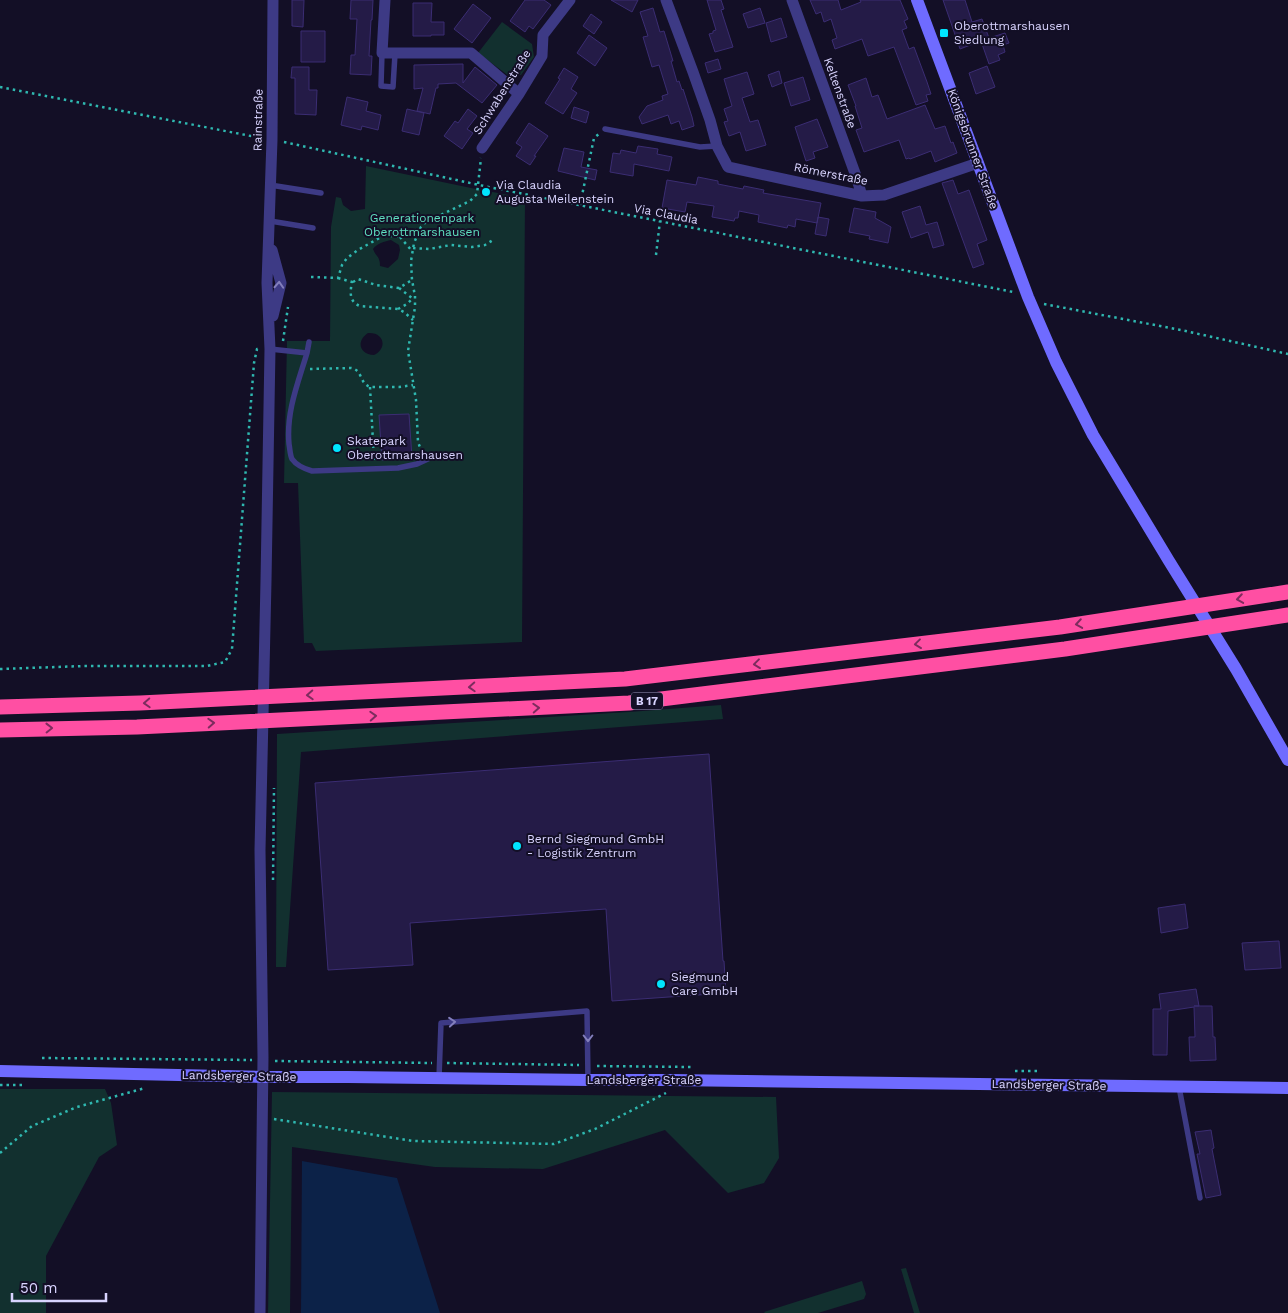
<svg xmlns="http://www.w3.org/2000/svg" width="1288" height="1313" viewBox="0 0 1288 1313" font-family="'Work Sans',sans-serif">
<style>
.green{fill:#12302f;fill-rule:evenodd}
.water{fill:#0c2248}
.building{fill:#241b47;stroke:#3b2d73}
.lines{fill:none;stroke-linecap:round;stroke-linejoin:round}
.path{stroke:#2fb8b0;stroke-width:2.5;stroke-dasharray:2.5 4;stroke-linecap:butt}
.lane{stroke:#3d3a85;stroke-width:5.5}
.street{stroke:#3d3a85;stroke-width:11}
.secondary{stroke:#6f6bff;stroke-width:12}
.highway{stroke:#ff4fa3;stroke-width:15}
.oneway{stroke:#837fbc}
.oneway2{stroke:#7d2c5e}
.poi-dot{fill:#00e5ff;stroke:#130f26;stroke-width:2}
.labels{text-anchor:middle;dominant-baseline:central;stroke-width:4;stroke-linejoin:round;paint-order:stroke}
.shield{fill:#130f26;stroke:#9e99be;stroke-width:1}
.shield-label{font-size:11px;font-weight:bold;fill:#d9d4ff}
.poi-label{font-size:12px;fill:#d9d4ff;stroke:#130f26;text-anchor:start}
.street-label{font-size:12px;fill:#d9d4ff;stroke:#130f26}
.park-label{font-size:12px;fill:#5fe0c0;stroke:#130f26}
</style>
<rect width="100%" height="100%" fill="#130f26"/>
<!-- green -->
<path class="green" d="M502 22 532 44 534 57 521 75 509 76 478 53Z
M366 166 471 188 525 198 522 642 316 651 312 643H304L298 483H284L287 341H330L331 227 336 197 341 198 343 205 351 211 365 209ZM391 240 399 245 400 250 398 259 388 268 380 266C380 256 376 257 373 249 376 244 385 241 391 240ZM368 333C384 332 388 348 374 355 359 354 356 341 368 333Z
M721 705 723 719 301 752 286 967H276L277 734 629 712Z
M0 1089H105L111 1103 117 1145 99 1157 46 1256V1313H0Z
M272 1092 776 1097 779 1158 764 1183 728 1193 665 1130 543 1169 435 1167 292 1147 290 1313H268Z
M906 1268 920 1313H914L901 1269Z
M862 1281 866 1294 864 1299 818 1313H765L764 1312Z"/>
<!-- water -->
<path class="water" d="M302 1161 397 1178 440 1313H301Z"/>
<!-- building -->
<path class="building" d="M292 0H304L303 27 292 26Z
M351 0H373L372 20H371L369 56H372L371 75 350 74 351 55H355L357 19H350Z
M525 0H544L551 5 533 29 529 26 525 32 510 21Z
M611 0H638L632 12Z
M707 0H721L724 9 721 10 733 47 715 52 709 34 713 33V31L716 30Z
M810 0H838L841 10 861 2 860 0H900L908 19 904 21 907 28 902 30 909 49 914 47 927 82 931 94 926 95 928 101 916 105 894 47 868 56 862 39 835 49 832 40 837 38 831 19 824 22 821 12 816 14Z
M943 0H965L972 22 982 19 989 38 1005 33 1009 43 1003 45 1005 52 998 55 1000 60 989 64 981 41 960 49Z
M413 3H432L431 22H444V35H431V36H413Z
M473 4 491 18 472 43 454 29Z
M653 8 660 32 664 31 673 61H671L677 82 679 81 682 90 683 89 692 117 694 126 682 130 679 121 671 124 668 115 642 124 639 117 647 106 663 100 662 96 668 94 659 65 652 67 643 37 648 36 640 12Z
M760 8 765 23 748 28 743 14Z
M591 14 602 22 594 34 583 26Z
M781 18 787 37 771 42 766 23Z
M301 31H325V62H301Z
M589 35 607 48 595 66 577 53Z
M718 59 721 69 708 73 705 63Z
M463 64V83L475 67 497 85 482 103 456 83 438 84V88H436L430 114 417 111 423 88 414 89V65Z
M987 66 995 87 976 94 969 73Z
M292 67H309V90H317L316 115 295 114V78H291Z
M564 68 578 77 571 89 577 93 563 114 545 103 560 79 558 78Z
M779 71 782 83 772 87 768 75Z
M747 72 754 94 742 98 750 122 758 120 766 145 746 151 740 132 729 136 724 122 728 121 724 109 732 106 724 79Z
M803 77 810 100 791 106 784 83Z
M866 78 872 97 878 95 887 119 925 105 935 129 945 126 951 143 953 142 957 153 935 162 931 151 910 159 909 158 906 159 899 140 864 152 856 130 862 128 855 106H856L848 85Z
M347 97 368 102 366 111 381 115 378 130 362 126 361 130 341 125Z
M574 107 589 112 586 123 571 118Z
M407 109 424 113 419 135 402 131Z
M468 109 477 116 467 129 473 133 462 149 444 136 455 121 458 123Z
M817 119 828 147 813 152 815 158 806 161 795 127Z
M529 123 548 136 534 156H536L530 165 516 156 522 147 516 143Z
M638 146 658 149 657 154 672 157 669 171 634 164 633 176 610 172 613 153 620 154 621 150 636 153Z
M564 148 584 152 581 167 597 170 595 180 558 171Z
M698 177 718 181V184L743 189 744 186 764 190 763 193 821 203 817 223 796 219 795 227 788 225 787 228 758 222 759 215 739 211 738 218H735L734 221 712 217 714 206 687 202 685 212 662 208 667 180 696 185Z
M953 180 958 194 969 190 987 240 977 244 984 264 973 268 942 183Z
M920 206 926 225 937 222 944 245 933 248 928 232 911 238 902 212Z
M854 208 876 212 875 218 891 227 888 243 869 239 870 236 849 232Z
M818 217 829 219 826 236 815 234Z
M409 414 412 458 382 460 379 415Z
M709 754 723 961H724L726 993 612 1001 606 909 410 923 413 965 328 970 315 783Z
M1185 904 1188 928 1161 933 1158 908Z
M1279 941 1281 968 1245 970 1242 943Z
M1196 989 1199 1006H1194H1212L1213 1037H1215L1216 1060 1190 1061 1189 1037H1195L1194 1007 1168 1011 1167 1055H1153V1009H1161L1159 994Z
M1211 1130 1214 1148 1212 1149 1221 1195 1206 1198 1197 1154H1200L1195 1132Z"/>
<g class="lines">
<!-- path -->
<path class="path" d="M0 87 261 138
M284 142 479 185 1013 292
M580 205 594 138 600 133
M400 237 412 251
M413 248 429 249 451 245 472 247 485 245 493 240
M656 255 660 221
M311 277 338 278 342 265 347 258 358 250 381 237 388 236 400 237 420 228
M338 278 352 282C350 292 349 302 360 306L398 309 404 312 413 320
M353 282 358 279 376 285 399 288 412 280
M399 288 412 298
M1044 304 1181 330 1288 354
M398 309 407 304 413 298
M283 341 288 307
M310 369 351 368C363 370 359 383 370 387H399L413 385
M370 387 374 460
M423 452 421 450 418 442 416 400 408 351 415 307V296L412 280 411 261 414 243 421 227 426 222 470 201 477 194 481 158
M0 669 84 666H207L225 662 232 649 254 363 257 349H259
M273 880 274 788
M42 1058 252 1060
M275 1061 432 1063
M447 1063 579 1065
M597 1066 692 1067
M1015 1071H1037
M0 1085H26
M274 1119 413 1141 554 1144 595 1129 666 1093
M0 1153 32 1126 77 1107 145 1088"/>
<!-- lane -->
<path class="lane" d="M382 53 381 86 393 87 395 54
M605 129 700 147 717 146
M270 185 321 193
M270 221 313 228
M270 349 307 353C298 383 286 412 289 444 290 449 290 455 292 459 297 466 305 469 312 471L398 468 417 464 430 458
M307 353 309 342
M439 1078 441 1023 587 1011 588 1080
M1179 1087 1200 1198"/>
<!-- street -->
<path class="street" d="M385 0 382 53H471L519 94
M666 0 693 72 710 120 717 146 728 167 862 196 884 195 978 163
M792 0 856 176 862 196
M482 148 519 94 542 56 543 35 570 0
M272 250 281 283 273 316
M260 1313 263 1057 260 850 266 581 270 349 267 283 272 140 273 0"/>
<!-- secondary -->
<path class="secondary" d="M917 0 1028 297 1056 362 1093 435 1169 561 1236 669 1288 760
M0 1071 263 1077H348L588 1080H671L1288 1088"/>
<!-- highway -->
<path class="highway" d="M0 707 140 703 625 679 1060 627 1288 592
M0 730 137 727 629 703 1065 649 1288 615"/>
</g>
<!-- one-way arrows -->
<defs><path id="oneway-chevron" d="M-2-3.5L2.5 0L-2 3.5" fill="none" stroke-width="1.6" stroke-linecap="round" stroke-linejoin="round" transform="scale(1.25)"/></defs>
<g class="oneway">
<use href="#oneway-chevron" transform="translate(279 285) rotate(-87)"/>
<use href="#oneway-chevron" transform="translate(452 1022) rotate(-5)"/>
<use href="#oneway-chevron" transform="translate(588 1038) rotate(90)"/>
</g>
<g class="oneway2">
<use href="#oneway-chevron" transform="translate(1240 599) rotate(171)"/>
<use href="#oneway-chevron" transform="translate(1079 624) rotate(171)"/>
<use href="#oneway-chevron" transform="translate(918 644) rotate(173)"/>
<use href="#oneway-chevron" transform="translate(757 664) rotate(173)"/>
<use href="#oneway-chevron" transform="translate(472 687) rotate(177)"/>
<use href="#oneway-chevron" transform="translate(310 695) rotate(177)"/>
<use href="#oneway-chevron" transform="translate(147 703) rotate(177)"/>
<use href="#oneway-chevron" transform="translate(536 708) rotate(-3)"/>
<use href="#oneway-chevron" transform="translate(373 716) rotate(-3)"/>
<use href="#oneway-chevron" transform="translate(211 723) rotate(-3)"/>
<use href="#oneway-chevron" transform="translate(49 728) rotate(-1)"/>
</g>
<!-- markers -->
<g class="poi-dot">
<rect x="939" y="28" width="10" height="10" rx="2.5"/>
<circle cx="486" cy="192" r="5"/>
<circle cx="337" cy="448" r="5"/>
<circle cx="517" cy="846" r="5"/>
<circle cx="661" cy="984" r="5"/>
</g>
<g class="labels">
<!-- shield labels -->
<rect class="shield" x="631" y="692.5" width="32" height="17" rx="4"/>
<g class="shield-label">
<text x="647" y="701">B 17</text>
</g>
<!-- poi labels -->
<g class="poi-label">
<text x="954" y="26">Oberottmarshausen<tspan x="954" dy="14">Siedlung</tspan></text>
<text x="496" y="185">Via Claudia<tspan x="496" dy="14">Augusta Meilenstein</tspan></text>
<text x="347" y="441">Skatepark<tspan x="347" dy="14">Oberottmarshausen</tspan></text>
<text x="527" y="839">Bernd Siegmund GmbH<tspan x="527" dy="14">- Logistik Zentrum</tspan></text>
<text x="671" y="977">Siegmund<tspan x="671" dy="14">Care GmbH</tspan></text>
</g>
<!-- street labels -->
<g class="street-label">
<text transform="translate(502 92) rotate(-58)">Schwabenstraße</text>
<text transform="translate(840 93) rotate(70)">Keltenstraße</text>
<text transform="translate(258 120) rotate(-89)">Rainstraße</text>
<text transform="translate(973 149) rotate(70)">Königsbrunner Straße</text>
<text transform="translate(831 174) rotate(11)">Römerstraße</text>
<text transform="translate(666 214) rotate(11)">Via Claudia</text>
<text transform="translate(239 1076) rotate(1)">Landsberger Straße</text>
<text x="644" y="1080">Landsberger Straße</text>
<text transform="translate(1049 1085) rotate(1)">Landsberger Straße</text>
</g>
<!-- park labels -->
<g class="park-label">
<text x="422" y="218">Generationenpark<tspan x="422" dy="14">Oberottmarshausen</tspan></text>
</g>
</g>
<!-- scale -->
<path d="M12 1293v8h94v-8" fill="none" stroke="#d9d4ff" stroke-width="2.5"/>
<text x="20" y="1293" font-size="15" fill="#d9d4ff" stroke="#130f26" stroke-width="4" paint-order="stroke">50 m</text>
</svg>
